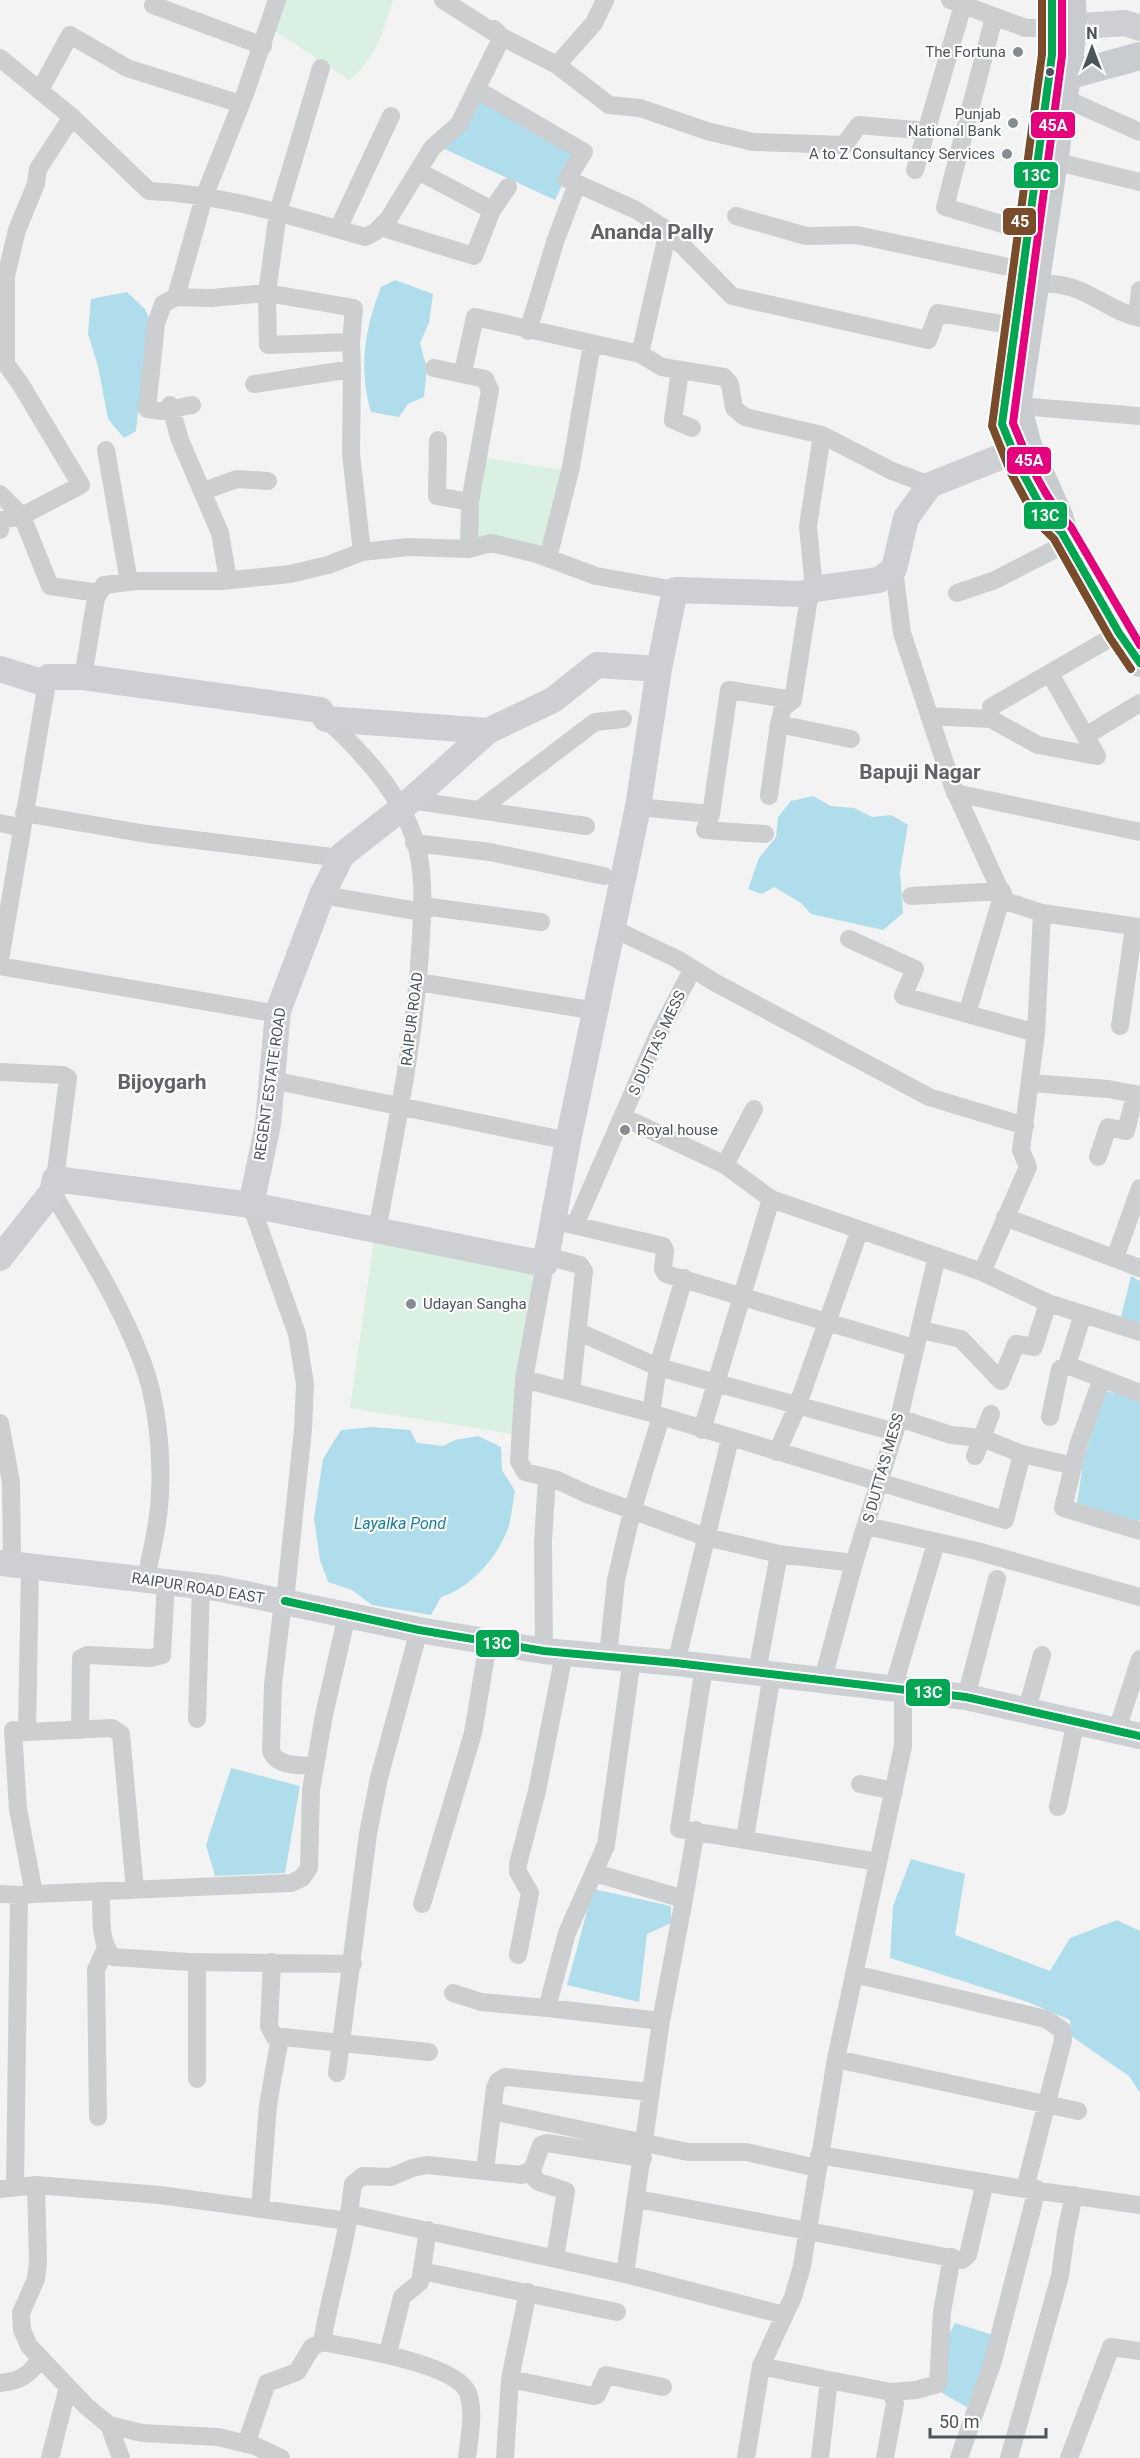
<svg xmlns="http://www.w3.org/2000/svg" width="1140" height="2458" viewBox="0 0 1140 2458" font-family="Roboto,sans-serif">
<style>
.green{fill:#d9f0e2}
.water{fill:#b0ddeb}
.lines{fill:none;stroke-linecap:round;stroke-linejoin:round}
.street{stroke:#cdced0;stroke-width:18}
.secondary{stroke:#cdcfd2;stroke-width:26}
.primary{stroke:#c9cccf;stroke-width:28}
.bus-1-casing{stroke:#fff;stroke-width:12}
.bus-2-casing{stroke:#fff;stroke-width:12}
.bus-3-casing{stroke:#fff;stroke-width:12}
.bus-1{stroke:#00a651;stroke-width:8}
.bus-2{stroke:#7a4b2a;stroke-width:8}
.bus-3{stroke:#e5007d;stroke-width:8}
.poi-dot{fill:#868c92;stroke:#fff;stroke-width:2}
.bus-dot{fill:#4b555e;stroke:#fff;stroke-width:2}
.labels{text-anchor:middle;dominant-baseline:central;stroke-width:4.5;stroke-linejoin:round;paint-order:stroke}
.poi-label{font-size:15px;fill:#4b555e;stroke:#fff;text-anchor:end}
.street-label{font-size:15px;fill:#4b555e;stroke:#fff}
.water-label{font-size:16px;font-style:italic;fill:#167e9f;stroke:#fff}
.district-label{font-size:21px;font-weight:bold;fill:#5f6266;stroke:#fff}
.line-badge{stroke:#fff;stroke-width:2}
.badge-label{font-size:16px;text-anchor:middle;font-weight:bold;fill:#fff}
</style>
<rect width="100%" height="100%" fill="#f3f3f3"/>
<!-- green -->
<path class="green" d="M280 0H393C385 27 373 64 349 80L272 29Z
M482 457 570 471 546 552 475 541Z
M375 1233 544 1268 517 1435 350 1408Z"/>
<!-- water -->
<path class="water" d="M478 95 578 153 555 200 440 147Z
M395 280 433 294 429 323 420 343 427 369 424 397 408 404 399 417 371 412C358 370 365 327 381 287Z
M127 292 145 309 151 323 143 403 138 413 136 431 124 438 108 419 98 366 88 334 91 299Z
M813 796 831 806 854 808 872 817 891 815 908 825 900 872 903 913 883 930 811 914 801 903 774 887 762 894 748 889 759 858 776 837 778 817 791 801Z
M1131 1276 1140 1281V1324L1121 1317Z
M1105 1391 1140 1398V1519L1134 1525 1077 1503 1084 1458Z
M372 1427 410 1430 417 1443 443 1446 455 1440 478 1436 501 1447 502 1470 515 1491C512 1505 512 1521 506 1533 495 1560 469 1589 441 1597L431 1615 372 1605 352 1590 328 1582 320 1560 314 1518 323 1459 341 1430Z
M231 1768 300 1786 285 1873 215 1876 206 1845Z
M911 1859 965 1874 955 1935 1050 1971 1070 1938 1117 1920 1140 1931V2093L1129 2076 1071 2036 1070 2020 1028 2002 890 1958 893 1906Z
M593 1889 671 1906V1923L647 1934 639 2002 567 1985Z
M955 2323 996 2336 972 2410 942 2393 943 2346Z"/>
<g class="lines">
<!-- street -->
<path class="street" d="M443 0 493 32 494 29 502 37 557 65 609 105 640 108 707 131 753 142 844 145 859 125 927 131
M950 0 1026 28H1054
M153 5 263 46
M994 17 945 207 1012 227 1028 228
M0 58 72 117 149 191C224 194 294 217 365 237L375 232 389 218 432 148 459 124 502 37
M557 65 594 23 605 0
M476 89 584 152 567 179 636 210 667 230 732 296 928 340 938 313 1014 326
M40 90 70 35 127 68 241 104
M1064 98 1140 132
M1053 161 1140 182
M915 170 963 5
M418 171 492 210
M736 216 806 236 857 235 1023 270
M380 227 474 256 492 210 508 187
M338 229 391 116
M1038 284C1084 280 1101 309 1140 318
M176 297 204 197 245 94 277 0
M1137 317 1140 290
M528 331 556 239 577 184
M640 354 668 231
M0 363 6 364 21 385 81 485 22 516 1 520 0 530
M6 364V276L17 230 36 184 38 169 72 117
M434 368 485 379 490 390 470 502 469 549
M352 369 351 454 362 552
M680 370 673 420 692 428
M463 372 475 317 640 354 662 367 724 377 730 384 734 408 745 417 822 435 892 471 930 485
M254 384 352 369 351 342 268 345 267 293 278 212 321 68
M170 405 180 440 220 533 228 580
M192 405 162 411 147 409 156 324 163 304 176 297 211 298 267 293 354 308 351 342
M1007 405 1140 416
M438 440 437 496 470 502
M106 450 129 582
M203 491 237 479 268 481
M0 494 22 516 50 586 99 593
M548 558 571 467 592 344
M894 569 902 633 953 787 1005 901 1042 913 1140 927
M814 589 808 526 822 435
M957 593 995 580 1067 543
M83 677 96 598 104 585 136 581H222L290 574 328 565 362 552 408 547 469 549 491 543 537 554 596 576 675 590
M929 716 991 719 1038 745 1097 756 1050 674
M326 719C365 755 406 799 418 852 425 884 422 920 420 952 414 1045 394 1138 377 1231
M991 719V707L1119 633
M779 724 851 739
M1087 735 1140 703
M955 793 1140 832
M769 796 779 724 783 708 793 700 810 591
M410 800 586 826
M638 807 711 814
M479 810 595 722 623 719
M24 813 147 834 341 858
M0 823 22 828
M765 834 705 830 711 814 729 690 793 700
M414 843 490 852 604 876
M322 895 423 912 431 907 541 922
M911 896 1002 891
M612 928 677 959 714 982 929 1097 1025 1126
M849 939 915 969 903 996 1036 1033
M0 960 48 677
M0 966 278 1014
M418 982 596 1011
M967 1014 1003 893
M1120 1026 1134 927
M0 1072 63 1075 68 1078 55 1179
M272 1080 568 1141
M1031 1083 1108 1089 1140 1095
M623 1117 725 1165 771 1199 982 1272 1048 1303 1034 1347 1016 1344 1001 1381 961 1339 921 1330
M1098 1157 1108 1127 1126 1131 1135 1095
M725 1165 754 1109
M52 1192C85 1247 119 1301 142 1361 157 1399 162 1453 160 1492 159 1521 152 1550 146 1578
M251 1205 297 1334 305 1384 303 1429 285 1601
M1005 1217 1140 1268
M552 1220 663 1246 665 1250 663 1269 666 1274 914 1348
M575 1225 657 1037 692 970
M546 1256 580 1265 584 1271 571 1391
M1115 1258 1140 1188
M545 1264 524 1379 519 1461 525 1472 557 1480 587 1494 706 1537 779 1554 854 1563
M982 1272 1028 1167 1021 1150 1036 1033 1042 913
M1048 1303 1140 1332
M579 1332 658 1367 895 1432
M1067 1365 1140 1393
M1102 1378 1078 1446 1063 1508 1140 1531
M524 1379 651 1413 1005 1520 1022 1454
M651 1413 658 1367 684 1278
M1050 1417 1060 1369 1067 1365 1083 1314
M899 1418 951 1435 982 1438 1022 1454 1074 1466
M0 1423 11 1482 12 1564
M702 1430 771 1199
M777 1452 797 1407 859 1232
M975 1456 991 1414
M867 1526 977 1551 1140 1597
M283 1602 273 1684 271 1750C275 1767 300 1765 315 1766
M544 1651 543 1541 547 1479
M608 1656 616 1580 632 1511 661 1417
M632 1659 606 1845 567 1933 547 2008 661 2021 625 2274 784 2315
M676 1663 730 1439
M704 1667 679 1829 878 1862
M757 1672 779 1554
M823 1679 854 1563 899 1418 937 1256
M893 1688 936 1543
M966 1697 997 1579
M1027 1709 1042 1655
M197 1719 201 1586
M80 1730 81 1658 87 1655 150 1658 162 1655 166 1581
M1117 1730 1140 1659
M27 1732 112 1728 121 1734 135 1890
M860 1784 894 1791
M1058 1807 1076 1720
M745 1838 772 1674
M595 1873 684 1899 661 2021
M101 1893C102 1913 98 1942 113 1957L189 1962 353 1964
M0 1894 19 1895
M34 1894 291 1883 302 1878 309 1868 311 1790 324 1715 347 1615
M684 1899 696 1830
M422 1904 473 1733 488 1643
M518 1955 530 1893 518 1872V1864L537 1791 564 1654
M272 1962 269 2026 274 2036 429 2052
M854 1974 1046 2019 1062 2030 1063 2040 1025 2188
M453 1993 481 2002 547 2008
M836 2059 1078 2111
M337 2073 368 1834 379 1778 419 1630
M197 2079V1962
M492 2111 688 2152H746L817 2168
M98 2117 96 1970 105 1950
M819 2155 1012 2187 1140 2205
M485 2170 495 2088 498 2081 505 2077 651 2092
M529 2173 539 2182 566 2191 555 2258
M36 2185 38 2263 36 2279 21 2313 22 2330 29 2346 87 2407 109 2425 142 2433 218 2437 255 2446 281 2458
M15 2187 19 1895 34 1894 18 1809 13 1730 27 1732 30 1567
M0 2189 36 2185 160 2195 348 2221 353 2184 363 2176 391 2177 412 2168 427 2165 522 2175 533 2168 541 2145 547 2143 643 2158
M638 2199 962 2260 968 2255 985 2182
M260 2209 268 2105 280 2037
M350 2214 625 2274
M348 2221C341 2262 329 2301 322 2342 352 2348 456 2363 468 2393 475 2413 469 2438 467 2458
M422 2271 617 2312
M388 2353 402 2297 420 2282 428 2230
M761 2366 829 2380 820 2458
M510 2379 593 2396 597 2395 606 2375 663 2387
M829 2380 891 2392 895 2403 885 2458
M0 2383C21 2381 29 2375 41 2358
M891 2392 916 2390 938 2384 942 2312 952 2257
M109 2425 121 2458
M246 2444 267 2383 297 2372 312 2347 322 2342
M50 2458 68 2387
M505 2458 510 2379 528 2292
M746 2458 761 2366 793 2297 802 2266 836 2059 903 1746V1688
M959 2458 993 2361 1037 2189
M1009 2458 1060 2276 1066 2232 1074 2195
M1069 2458 1111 2347 1140 2351"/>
<!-- secondary -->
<path class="secondary" d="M1054 28 1125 23 1140 28
M0 669 41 682 48 677H83L320 710 326 719 488 731
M251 1205 268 1124 278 1011 322 895 342 855 402 808 488 731 553 700 597 665 659 669
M0 1258 52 1192 55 1179 251 1205 545 1264 568 1141 638 807 659 669 675 590 803 594 814 589 879 580 894 569 906 518 930 485 1028 446
M0 1563 217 1588 419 1630 544 1651 676 1663 966 1697 1140 1736"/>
<!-- primary -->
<path class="primary" d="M1072 0 1073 28 1067 76 1017 405 1028 446 1059 516 1067 543 1140 663
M1067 76 1140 56"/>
<!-- bus-1 casing -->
<g class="bus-1-casing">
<path id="bus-1" d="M1052 0V55L1002 424 1020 468 1047 518 1062 533 1119 633 1140 663
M285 1601 419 1630 544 1651 676 1663 966 1697 1140 1736"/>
</g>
<!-- bus-2 casing -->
<g class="bus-2-casing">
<path id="bus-2" d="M1042 0V54L992 426 1011 473 1038 523 1054 539 1110 638 1131 669"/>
</g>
<!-- bus-3 casing -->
<g class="bus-3-casing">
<path id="bus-3" d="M1062 0V56L1013 423C1028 460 1043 497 1071 527L1140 645"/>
</g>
<!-- bus-1 -->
<use href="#bus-1" class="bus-1"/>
<!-- bus-2 -->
<use href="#bus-2" class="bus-2"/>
<!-- bus-3 -->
<use href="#bus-3" class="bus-3"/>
</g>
<!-- markers -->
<g class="poi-dot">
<circle cx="1018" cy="52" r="6"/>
<circle cx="1013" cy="123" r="6"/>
<circle cx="1007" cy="154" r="6"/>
<circle cx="625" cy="1130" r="6"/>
<circle cx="411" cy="1304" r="6"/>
</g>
<circle class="bus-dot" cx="1050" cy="72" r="5"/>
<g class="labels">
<!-- poi labels -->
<g class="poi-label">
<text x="1006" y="52">The Fortuna</text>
<text x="1001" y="114">Punjab<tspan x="1001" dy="17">National Bank</tspan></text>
<text x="995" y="154">A to Z Consultancy Services</text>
<text x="637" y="1130" text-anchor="start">Royal house</text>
<text x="423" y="1304" text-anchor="start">Udayan Sangha</text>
</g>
<!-- street labels -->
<g class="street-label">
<text transform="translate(412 1019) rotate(-83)">RAIPUR ROAD</text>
<text transform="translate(657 1043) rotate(-65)">S DUTTA'S MESS</text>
<text transform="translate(270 1084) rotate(-82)">REGENT ESTATE ROAD</text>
<text transform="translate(883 1468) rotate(-74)">S DUTTA'S MESS</text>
<text transform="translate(198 1588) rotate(9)">RAIPUR ROAD EAST</text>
</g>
<!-- water labels -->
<g class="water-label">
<text x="400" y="1523">Layalka Pond</text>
</g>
<!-- district labels -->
<g class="district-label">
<text x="652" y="232">Ananda Pally</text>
<text x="920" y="772">Bapuji Nagar</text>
<text x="162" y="1082">Bijoygarh</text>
</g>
</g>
<g class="line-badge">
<rect x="1030" y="111" width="46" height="28" rx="6" fill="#e5007d"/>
<rect x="1013" y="161" width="46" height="28" rx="6" fill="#00a651"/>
<rect x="1002" y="207" width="35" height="29" rx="6" fill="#7a4b2a"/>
<rect x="1006" y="446" width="46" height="29" rx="6" fill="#e5007d"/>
<rect x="1023" y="501" width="45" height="29" rx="6" fill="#00a651"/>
<rect x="475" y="1629" width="45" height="29" rx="6" fill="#00a651"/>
<rect x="905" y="1678" width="46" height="29" rx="6" fill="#00a651"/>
</g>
<g class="badge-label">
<text x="1053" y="131">45A</text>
<text x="1036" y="181">13C</text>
<text x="1020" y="227">45</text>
<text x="1029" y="466">45A</text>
<text x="1045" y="521">13C</text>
<text x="497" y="1649">13C</text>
<text x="928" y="1698">13C</text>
</g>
<!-- north arrow -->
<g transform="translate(1092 48)" stroke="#ffffff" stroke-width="4.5" paint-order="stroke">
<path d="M0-4.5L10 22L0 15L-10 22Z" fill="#4b555e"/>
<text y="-9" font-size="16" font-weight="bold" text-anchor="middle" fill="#4b555e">N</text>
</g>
<!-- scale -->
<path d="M930 2428v9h116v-9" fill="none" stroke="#4b555e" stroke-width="3"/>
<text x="939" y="2428" font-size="18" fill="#4b555e" stroke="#ffffff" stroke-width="4.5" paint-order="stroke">50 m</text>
</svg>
